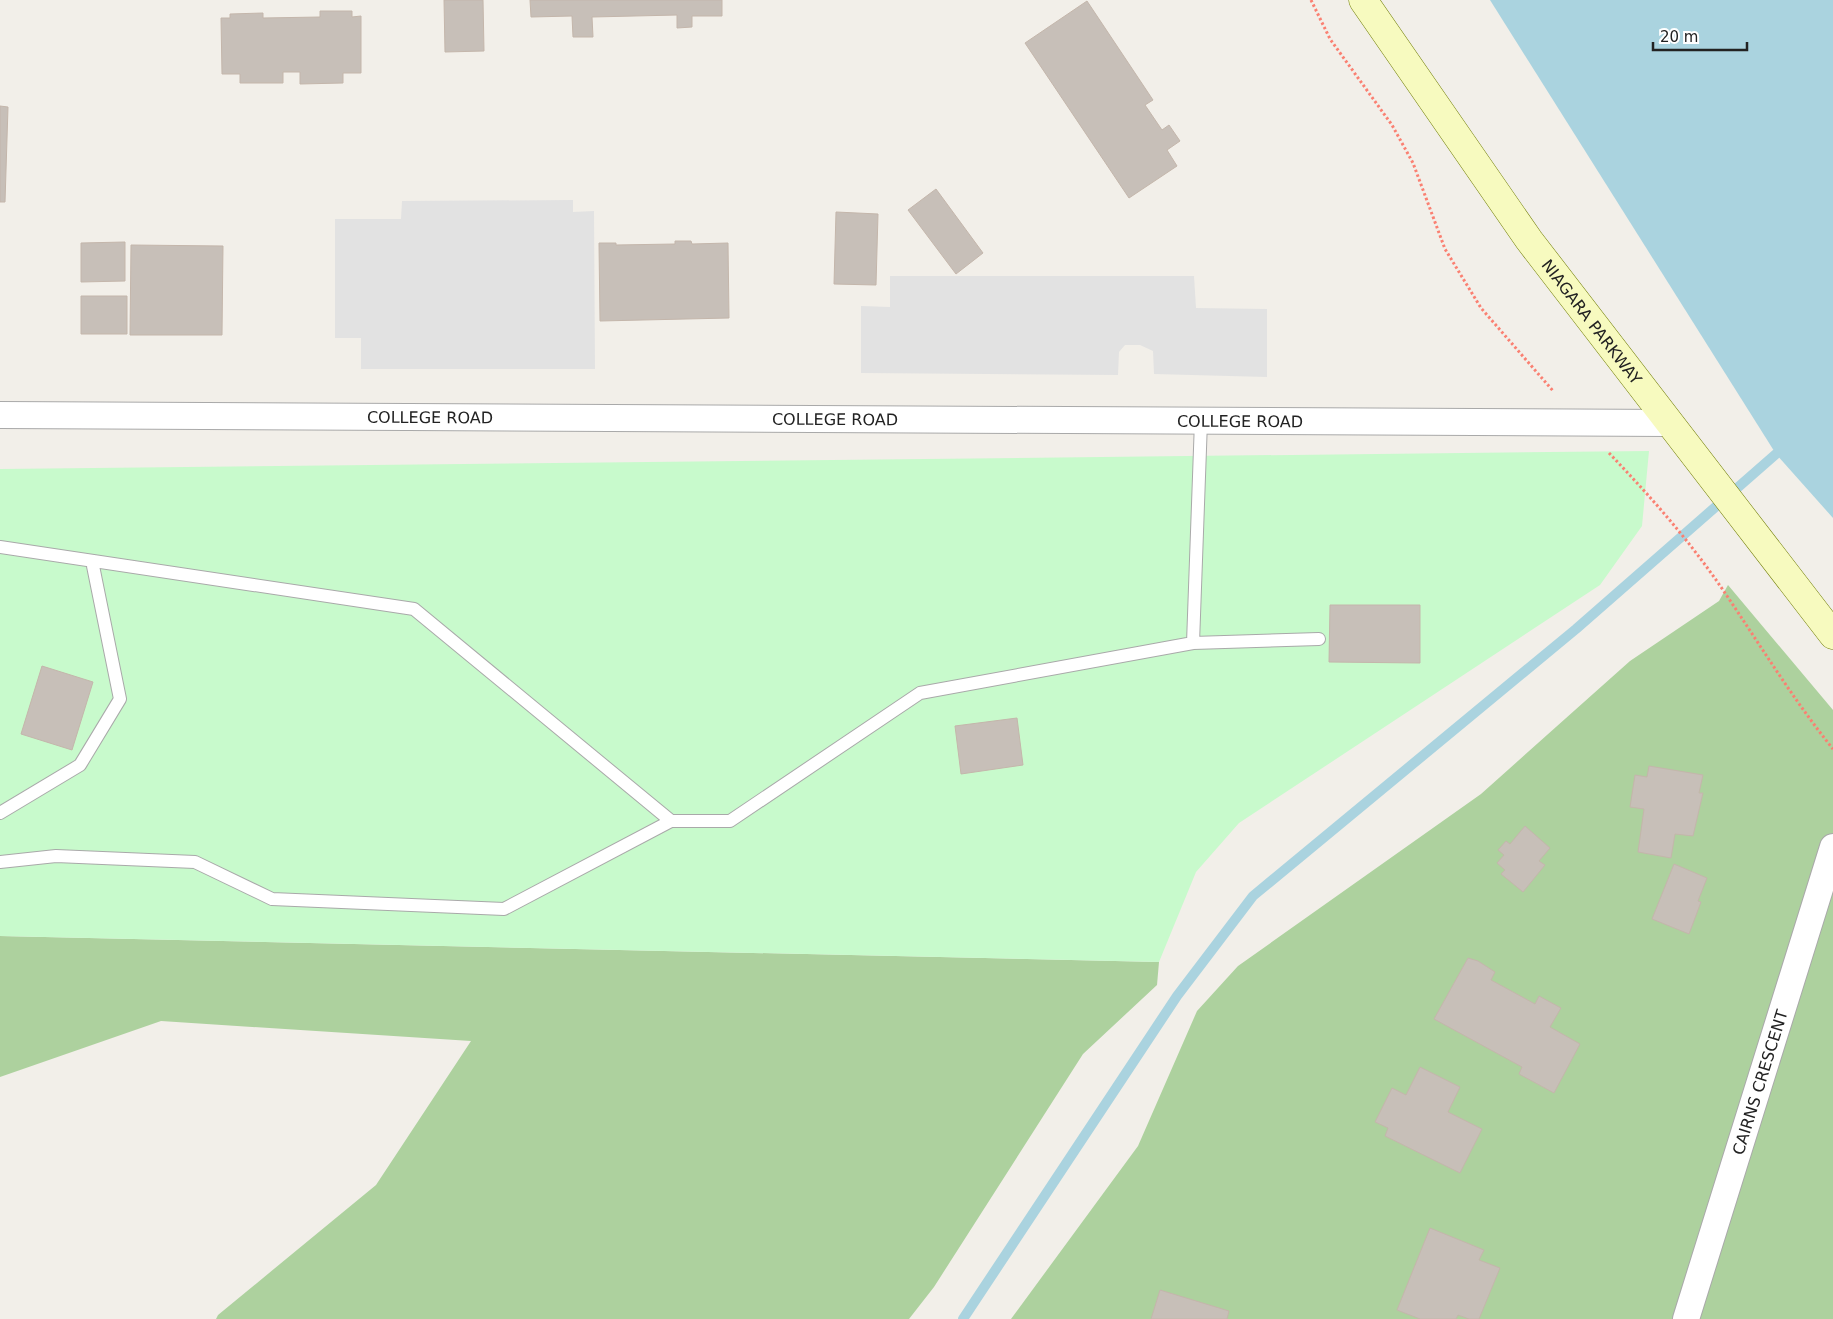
<svg xmlns="http://www.w3.org/2000/svg" width="1833" height="1319" viewBox="0 0 1833 1319" font-family="'DejaVu Sans',sans-serif">
<style>
.forest{fill:#add19e}
.park{fill:#c8facc}
.parking{fill:#e2e2e2}
.water{fill:#aad3df}
.lines{fill:none;stroke-linecap:round;stroke-linejoin:round}
.stream{stroke:#aad3df;stroke-width:10}
.building{fill:#c7bfb8;stroke:#c4b6ab}
.service-casing{stroke:#a9a9a9;stroke-width:14}
.minor-casing{stroke:#a9a9a9;stroke-width:28}
.secondary-casing{stroke:#707d05;stroke-width:29}
.path{stroke:#fa8072;stroke-width:3;stroke-dasharray:2.5 2.5;stroke-linecap:butt}
.service{stroke:#fff;stroke-width:12}
.minor{stroke:#fff;stroke-width:26}
.secondary{stroke:#f7fabf;stroke-width:28}
.labels{text-anchor:middle;dominant-baseline:central;stroke-width:4;stroke-linejoin:round;paint-order:stroke}
.street-label{font-size:16px;fill:#222;stroke:#fff}
</style>
<rect width="100%" height="100%" fill="#f2efe9"/>
<!-- forest -->
<path class="forest" d="M1728 585 1833 710V1319H1011L1138 1146 1197 1011 1238 966 1481 794 1630 661 1719 601Z
M0 936 1159 962 1157 985 1083 1054 934 1287 909 1319H216L218 1315 376 1185 471 1041 161 1021 0 1077Z"/>
<!-- park -->
<path class="park" d="M1649 451 1642 526 1600 585 1239 823 1196 872 1159 962 0 936V469Z"/>
<!-- parking -->
<path class="parking" d="M573 200V212L594 211 595 369H361V338H335V219H401L402 201Z
M890 276H1194L1196 308 1267 309V377L1154 374 1153 351 1140 345H1125L1119 352 1118 375 861 373V306L890 307Z"/>
<!-- water -->
<path class="water" d="M1490 0H1833V518L1776 454Z"/>
<g class="lines">
<!-- stream -->
<path class="stream" d="M963 1319 1177 996 1253 896 1576 629 1776 454"/>
</g>
<!-- building -->
<path class="building" d="M444 0H483L484 51 445 52Z
M530 0H722V16H692V27L677 28V15L592 17 593 37H573L572 16 531 17Z
M1087 1 1153 100 1145 105 1162 130 1169 125 1180 141 1167 150 1177 166 1129 198 1025 43Z
M320 11H352V17L361 16V73H343V83L300 84V72H283V83H240V74H222L221 18H230V14L263 13V18L320 17Z
M0 106 8 107 5 202H0Z
M936 189 983 253 956 274 908 210Z
M836 212 878 214 876 285 834 284Z
M675 241H691L692 244 728 243 729 318 600 321 599 243H616V245L675 244Z
M125 242V281L81 282V243Z
M131 245 223 246 222 335H130Z
M81 296H127V334H81Z
M1330 605H1420V663L1329 662Z
M42 666 93 682 72 750 21 734Z
M1017 718 1023 765 961 774 955 726Z
M1649 766 1703 775 1699 793H1703L1693 836 1675 834 1671 858 1638 852 1644 809 1630 807 1635 775 1647 777Z
M1525 826 1550 848 1539 861 1545 865 1523 892 1501 874 1505 870 1497 863 1504 855 1498 850 1506 841 1510 844Z
M1674 864 1707 878 1698 901 1701 902 1689 934 1652 919Z
M1468 958 1478 961 1495 972 1491 980 1535 1004 1539 996 1561 1008 1550 1027 1580 1044 1554 1093 1519 1074 1522 1067 1434 1019Z
M1420 1067 1460 1087 1448 1112 1482 1129 1460 1173 1385 1136 1388 1128 1375 1122 1392 1088 1406 1095Z
M1430 1228 1484 1250 1479 1260 1500 1268 1479 1319H1469L1458 1315 1456 1319H1420L1397 1310Z
M1160 1290 1229 1311 1227 1319H1151Z"/>
<g class="lines">
<!-- service casing -->
<g class="service-casing">
<path id="service" d="M0 547 414 609 671 821H730L920 693 1193 643 1201 421
M1193 643 1319 639
M0 813 80 765 120 699 92 561
M0 862 56 856 195 862 272 899 504 909 671 821"/>
</g>
<!-- minor casing -->
<g class="minor-casing">
<g id="minor">
<path id="s1" d="M0 415 1669 423"/>
<path id="s2" d="M1686 1319 1833 847"/>
</g>
</g>
<!-- secondary casing -->
<g class="secondary-casing">
<g id="secondary">
<path id="s3" d="M1363 0 1529 240 1833 635"/>
</g>
</g>
<!-- path -->
<path class="path" d="M1311 0 1330 39 1392 125 1413 163 1445 249 1481 308 1554 392
M1609 453C1650 496 1689 540 1723 590 1759 643 1792 698 1833 749"/>
<!-- service -->
<use href="#service" class="service"/>
<!-- minor -->
<use href="#minor" class="minor"/>
<!-- secondary -->
<use href="#secondary" class="secondary"/>
</g>
<g class="labels">
<!-- street labels -->
<g class="street-label">
<text stroke="none"><textPath href="#s3" startOffset="395">NIAGARA PARKWAY</textPath></text>
<text stroke="none"><textPath href="#s1" startOffset="430">COLLEGE ROAD</textPath></text>
<text stroke="none"><textPath href="#s1" startOffset="835">COLLEGE ROAD</textPath></text>
<text stroke="none"><textPath href="#s1" startOffset="1240">COLLEGE ROAD</textPath></text>
<text stroke="none"><textPath href="#s2" startOffset="248">CAIRNS CRESCENT</textPath></text>
</g>
</g>
<!-- scale -->
<path d="M1653 42v8h94v-8" fill="none" stroke="#222222" stroke-width="2.5"/>
<text x="1660" y="42" font-size="15" fill="#222222" stroke="#ffffff" stroke-width="4" paint-order="stroke">20 m</text>
</svg>
